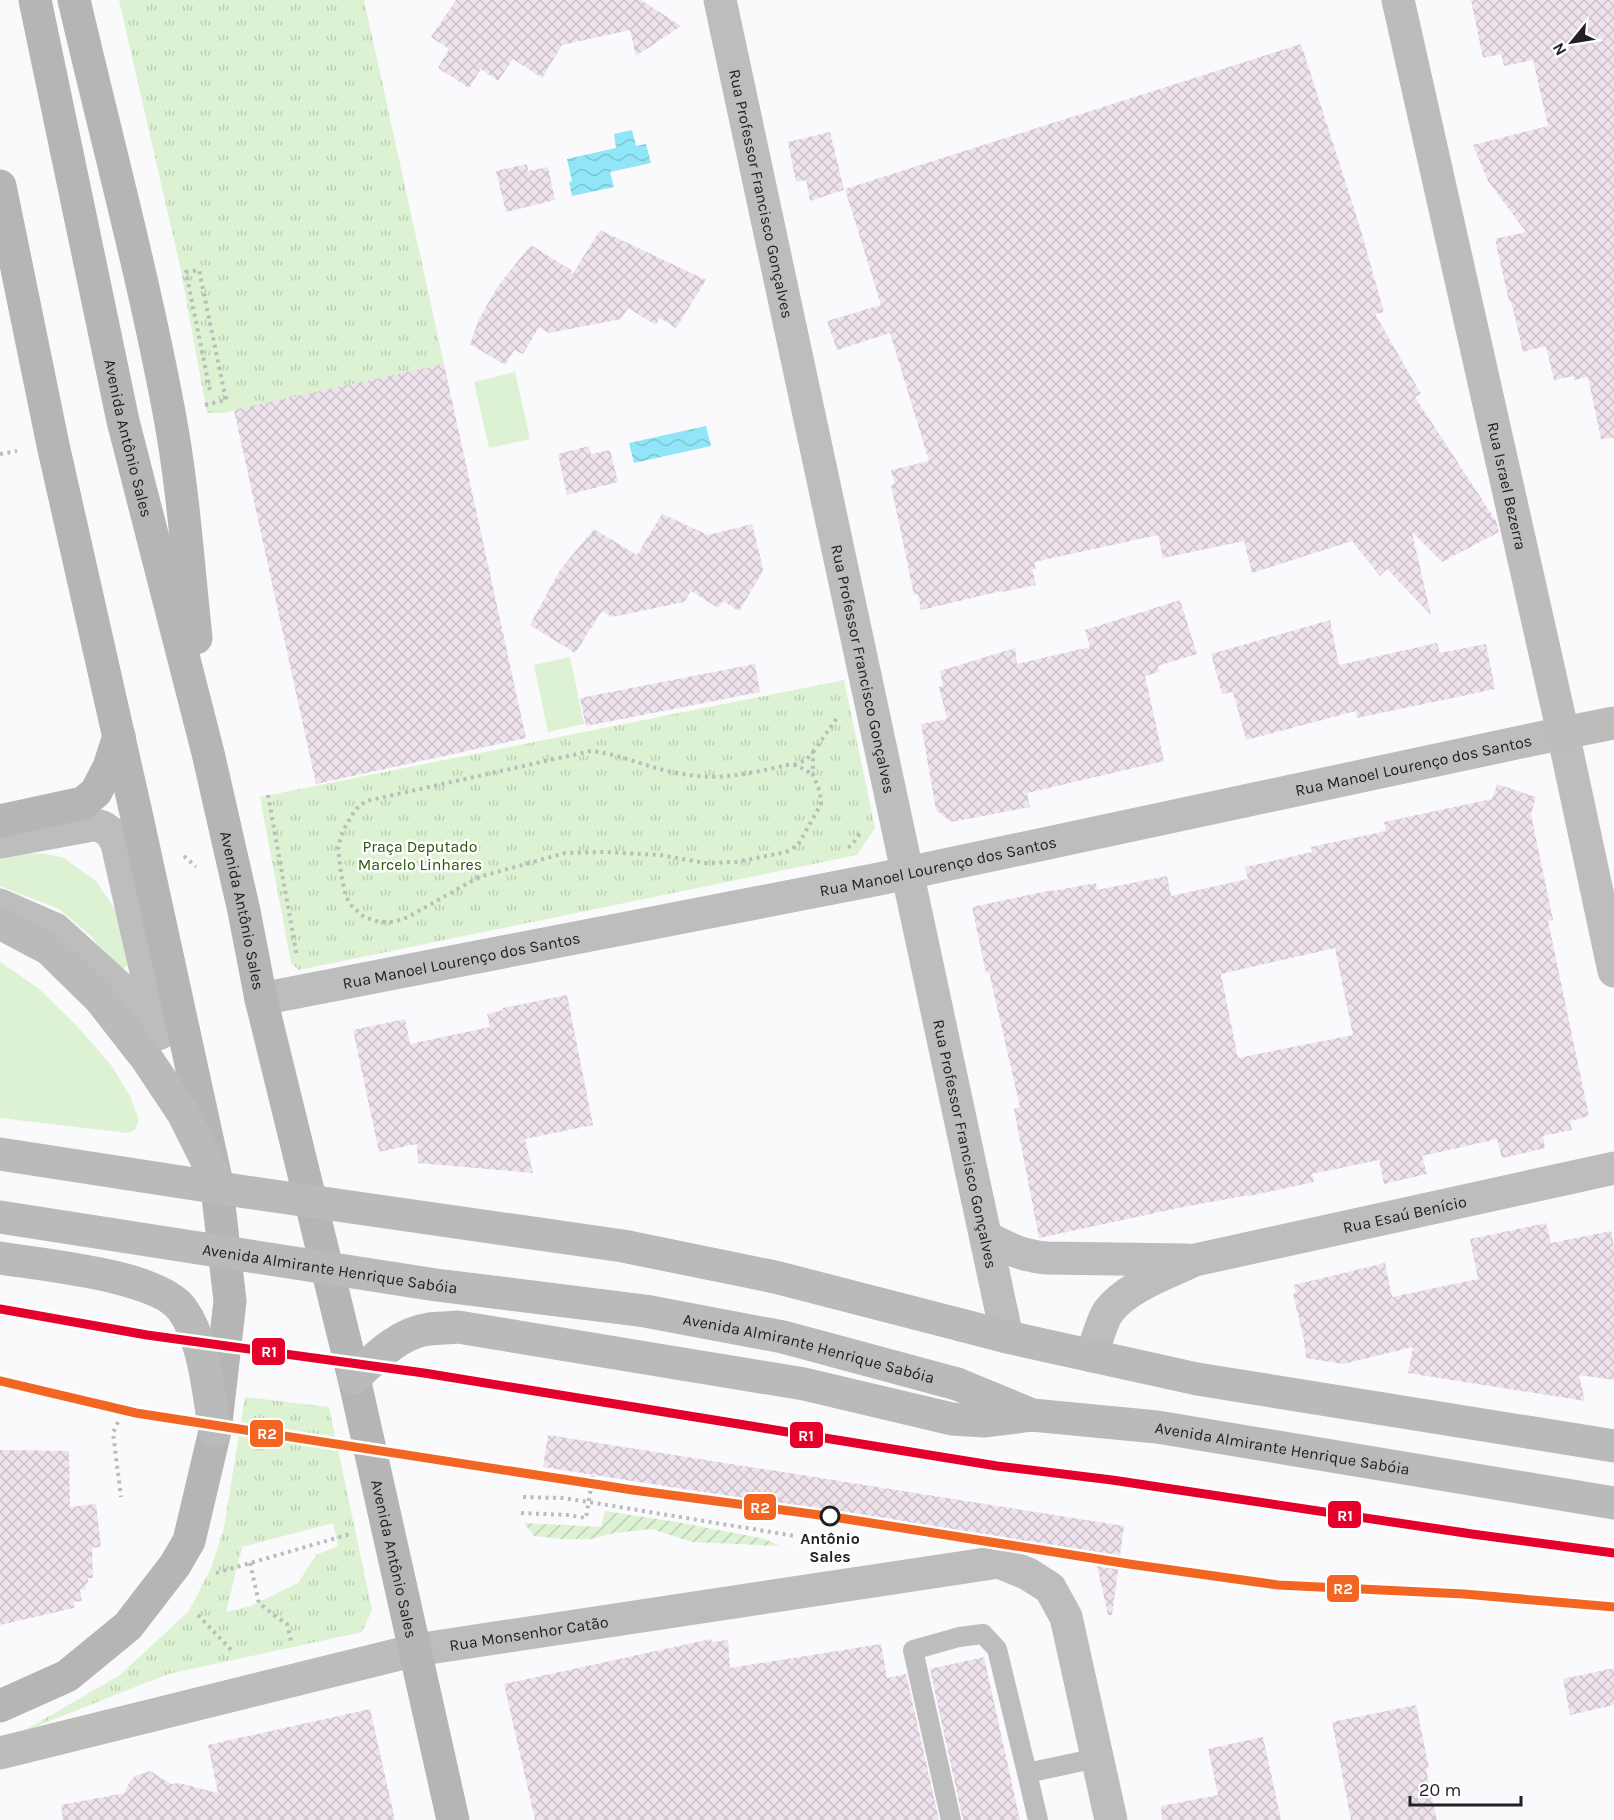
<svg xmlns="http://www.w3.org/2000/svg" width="1614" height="1820" viewBox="0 0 1614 1820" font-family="Karla,sans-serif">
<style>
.grass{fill:#dcf2d2}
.park{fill:url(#park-tufts);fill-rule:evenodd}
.garden{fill:url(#garden-furrows)}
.water{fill:url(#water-waves)}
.building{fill:url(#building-cross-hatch);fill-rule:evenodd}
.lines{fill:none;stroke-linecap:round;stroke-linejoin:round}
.path{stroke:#bbbcbb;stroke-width:4;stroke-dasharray:3 4.5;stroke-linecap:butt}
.lane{stroke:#bcbdbc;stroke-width:20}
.street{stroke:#bcbdbc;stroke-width:33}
.secondary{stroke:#bcbdbb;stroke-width:33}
.primary{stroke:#b4b5b4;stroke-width:33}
.highway{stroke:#b9baba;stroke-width:33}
.rail-casing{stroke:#b9babb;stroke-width:7}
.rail{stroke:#fff;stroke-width:4.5;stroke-dasharray:14;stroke-linecap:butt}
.highway-bridge{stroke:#b9baba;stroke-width:33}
.rail-1-casing{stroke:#fff;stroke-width:14}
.rail-2-casing{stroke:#fff;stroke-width:14}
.rail-1{stroke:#e4002b;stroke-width:9}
.rail-2{stroke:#f26522;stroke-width:9}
.stop-dot{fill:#fff;stroke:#212025;stroke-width:3}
.labels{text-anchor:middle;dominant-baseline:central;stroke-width:5;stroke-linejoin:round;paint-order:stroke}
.street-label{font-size:16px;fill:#212025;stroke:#fff}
.park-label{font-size:16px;fill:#2a5607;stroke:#fff}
.stop-label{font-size:16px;font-weight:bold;fill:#212025;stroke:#fff}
.line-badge{stroke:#fff;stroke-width:2}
.badge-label{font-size:16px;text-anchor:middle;font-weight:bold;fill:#fff}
</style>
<defs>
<pattern id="park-tufts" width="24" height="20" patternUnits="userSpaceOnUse" patternTransform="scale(1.5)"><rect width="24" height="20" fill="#dcf2d2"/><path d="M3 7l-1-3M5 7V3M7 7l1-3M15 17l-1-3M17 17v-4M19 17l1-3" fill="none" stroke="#bccfb4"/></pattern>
<pattern id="garden-furrows" width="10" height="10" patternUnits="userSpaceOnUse" patternTransform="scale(1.5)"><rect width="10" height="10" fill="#dcf2d2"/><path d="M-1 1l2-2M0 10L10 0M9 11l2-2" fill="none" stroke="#bccfb4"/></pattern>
<pattern id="water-waves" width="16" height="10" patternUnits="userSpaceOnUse" patternTransform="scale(1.5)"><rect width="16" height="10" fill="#90e5f6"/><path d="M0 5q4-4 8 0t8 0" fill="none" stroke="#7cc4d3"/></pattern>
<pattern id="building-cross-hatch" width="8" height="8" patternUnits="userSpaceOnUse" patternTransform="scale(1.5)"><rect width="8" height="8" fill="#eee2ed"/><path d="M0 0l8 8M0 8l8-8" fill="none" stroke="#ccc2cb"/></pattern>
</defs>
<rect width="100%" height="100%" fill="#faf9fc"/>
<!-- grass -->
<path class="grass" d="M515 372 530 439 489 448 474 382Z
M570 657 584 724 548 732 534 665Z
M21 853 46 854 64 858 96 881 121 918 133 962 119 971 91 936 59 909 0 886V855Z
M0 962 38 988 77 1026 111 1065 130 1096 139 1120 135 1130 128 1133 0 1118Z"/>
<!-- park -->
<path class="park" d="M119 0H364L444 364 224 413H207L180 266Z
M844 680 875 828 857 855 299 970 291 963 260 797Z
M245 1397 329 1407 372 1610 362 1632 168 1674 22 1732 120 1675 189 1611 211 1568 224 1528ZM333 1523 338 1546 316 1555 298 1583 251 1606 226 1612 242 1547Z"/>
<!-- garden -->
<path class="garden" d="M605 1511 677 1522 765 1539 780 1546 692 1542 652 1529 614 1533 591 1539H562L534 1536 524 1523 601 1527Z"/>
<!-- water -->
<path class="water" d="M632 130 636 146 646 144 651 163 610 172 614 187 572 196 569 182 572 181 567 159 616 148 614 134Z
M706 426 711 446 634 463 629 443Z"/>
<!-- building -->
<path class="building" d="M456 0H641L681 26 636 56 630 30 562 45 542 78 513 59 498 81 481 69 469 88 438 68 449 49 431 37Z
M1471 0H1614V438L1601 439 1588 377 1574 380V376L1554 380 1546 346 1523 352 1511 301H1509L1495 239 1526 232 1488 181 1473 145 1548 126 1533 60 1504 66 1501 54 1483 58Z
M1301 44 1359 224 1384 312 1375 314 1421 394 1415 397 1496 521 1499 532 1442 562 1412 532 1431 615 1387 569 1380 576 1352 541 1252 573 1244 541 1163 558 1158 535 1034 562 1036 569H1032L1036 585 1002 592 1001 591 921 610 918 594 914 595 891 485 895 484 891 470 929 461 890 333 837 350 827 321 881 305 845 189Z
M830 132 844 190 810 201 806 180 796 182 788 142Z
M527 164 528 171 548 167 555 200 506 212 496 171Z
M600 230 706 280 676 328 660 318 656 325 628 308 621 319 549 333 539 327 523 354 514 350 505 365 470 344 479 319 498 286 531 245 571 270 572 275Z
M444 364 526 738 316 784 234 410Z
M589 446 591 454 610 450 618 482 567 495 558 454Z
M662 514 708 535 752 524 763 568 762 573 739 611 723 601 718 608 691 591 684 602 612 617 602 611 575 653 530 625 560 570 594 529 637 555Z
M1180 600 1197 654 1158 666 1159 672 1145 676 1164 761 1027 793 1030 807 951 822 936 810 921 724 947 719 939 687 943 686 940 671 1015 648 1017 664 1090 647 1085 630Z
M1330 620 1339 665 1437 643 1440 653 1486 644 1495 689 1357 718 1356 711 1246 740 1233 692 1222 694 1211 654Z
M755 664 760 692 586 726 580 698Z
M1497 784 1536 797 1531 814 1553 920 1548 921 1589 1116 1570 1121 1572 1130 1543 1136 1545 1148 1502 1158 1497 1139 1422 1156 1427 1174 1384 1184 1379 1160 1312 1174 1314 1182 1249 1196V1195L1183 1207 1039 1238 1014 1109 1020 1107 989 972 986 973 972 907 1052 890 1053 891 1096 883 1097 890 1167 876 1171 896 1248 879 1245 867 1312 852 1311 847 1386 831 1384 822 1492 799ZM1335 948 1353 1035 1238 1058 1221 974Z
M567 995 593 1125 525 1139 533 1173 418 1163 417 1144 379 1152 353 1030 405 1019 410 1044 490 1027 487 1014 503 1010V1008Z
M1546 1223 1551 1243 1611 1231 1614 1246V1380L1579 1375 1585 1401 1408 1373 1413 1347 1343 1364 1306 1358 1304 1340 1293 1294 1296 1293 1294 1285 1385 1263 1392 1297 1478 1279 1470 1239Z
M548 1435 1124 1526 1112 1615H1108L1094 1553 543 1467Z
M0 1450 69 1451 70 1507 96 1504 101 1547 92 1548 93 1578H88V1583L85 1584 86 1589 80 1590 82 1601 74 1602V1608L0 1625Z
M711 1639 712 1642 728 1640 730 1668 881 1644 887 1678 906 1674 939 1820H535L504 1684Z
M984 1657 1020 1820H963L930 1669Z
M1614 1668V1705L1570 1715 1563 1679Z
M1416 1705 1429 1768 1426 1769 1437 1820H1351L1332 1722Z
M370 1709 395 1820H63L61 1805 125 1793 130 1781 135 1776 150 1771 171 1784 179 1783 218 1793 208 1745Z
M1263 1737 1281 1820H1162L1161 1806 1218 1795 1208 1749Z"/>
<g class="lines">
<!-- path -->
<path class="path" d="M205 405 226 400 199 270 186 272 210 391
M0 454 17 451
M813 752 837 718
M794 765 806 760 813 752V775L820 792 821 804 798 845 786 852 736 862 705 863 660 855 604 852 565 853 479 877 408 917 394 922H379L364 917 352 906 346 897 341 874 338 847 343 831 355 810 366 801 591 751C621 754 648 768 677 773 721 782 750 773 792 764 800 767 806 770 813 775
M268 795 297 957
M848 847 851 846 862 831
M184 856 196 867
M118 1422 113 1433 121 1497
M523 1497 563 1498 589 1502 795 1536
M521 1513 568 1515 586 1518 593 1474
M250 1563 259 1603 275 1616 287 1624 291 1641
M216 1573 350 1534
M198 1615 234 1653"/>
<!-- lane -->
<path class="lane" d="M1027 1773 1038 1820
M951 1820 913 1650 959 1637 983 1634 997 1649 1027 1773 1097 1758"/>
<!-- street -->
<g class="street">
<path id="s1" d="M720 0 1007 1337"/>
<path d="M0 842 93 825C107 826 112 833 117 844L160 1033 158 1034 119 987 55 929 0 905"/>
<path id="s2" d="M261 999 879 879 1563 733 1614 971"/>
<path d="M986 1237C1009 1249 1020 1255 1046 1258L1187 1260"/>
<path id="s3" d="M1092 1356C1096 1343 1101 1323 1108 1312 1126 1287 1168 1273 1195 1260L1614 1168"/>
<path id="s4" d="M416 1650 999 1562 1028 1574 1050 1588 1066 1617 1111 1820"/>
</g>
<!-- secondary -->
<g class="secondary">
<path id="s5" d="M1398 0 1563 733 1614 723"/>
<path d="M0 1753 416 1650"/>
</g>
<!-- primary -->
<g class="primary">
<path id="s6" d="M35 0 123 421 208 753 244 911 261 999 354 1378 453 1820"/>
<path d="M74 0C106 137 143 274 169 412 183 486 188 563 196 638"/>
<path d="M0 186 53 445 136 813 216 1179 230 1301 215 1431 189 1541 175 1565 128 1626 67 1676 0 1706"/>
<path d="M0 821 83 803 96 792 109 767 119 736"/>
</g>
<!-- highway -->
<g class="highway">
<path d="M0 923 49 949 100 999 147 1059 183 1113 216 1179"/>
<path d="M0 1258C42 1265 157 1275 182 1309 205 1341 208 1393 215 1431"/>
<path d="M961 1325 1007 1337 1197 1379 1614 1446"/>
<path d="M354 1378C375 1358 399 1333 429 1329 439 1328 449 1328 458 1327L804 1384 952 1419 985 1421 1032 1415"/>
<path id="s7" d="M957 1384 1032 1415 1157 1427 1614 1503"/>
</g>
<!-- rail casing -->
<g class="rail-casing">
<path id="rail" d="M0 1309 147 1335 424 1373 997 1466 1112 1480 1472 1534 1614 1553"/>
</g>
<!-- rail -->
<use href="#rail" class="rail"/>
<!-- highway-bridge -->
<g class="highway-bridge">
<path d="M0 1154 246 1192 623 1246 775 1277 961 1325"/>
<path id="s8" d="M0 1217 436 1285 645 1311 783 1337 957 1384"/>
</g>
<!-- rail-1 casing -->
<g class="rail-1-casing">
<path id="rail-1" d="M0 1309 147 1335 424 1373 997 1466 1112 1480 1472 1534 1614 1553"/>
</g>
<!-- rail-2 casing -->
<g class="rail-2-casing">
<path id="rail-2" d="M0 1381 136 1413 633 1490 827 1516 1129 1564 1278 1585 1464 1594 1614 1607"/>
</g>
<!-- rail-1 -->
<use href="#rail-1" class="rail-1"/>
<!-- rail-2 -->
<use href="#rail-2" class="rail-2"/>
</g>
<!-- markers -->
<circle class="stop-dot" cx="830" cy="1516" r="9"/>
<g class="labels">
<!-- street labels -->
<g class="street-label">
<text stroke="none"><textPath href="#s1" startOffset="198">Rua Professor Francisco Gonçalves</textPath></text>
<text stroke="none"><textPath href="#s6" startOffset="448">Avenida Antônio Sales</textPath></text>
<text stroke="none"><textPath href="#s5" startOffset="498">Rua Israel Bezerra</textPath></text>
<text stroke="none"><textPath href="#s1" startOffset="684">Rua Professor Francisco Gonçalves</textPath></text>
<text stroke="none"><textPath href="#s2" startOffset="1176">Rua Manoel Lourenço dos Santos</textPath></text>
<text stroke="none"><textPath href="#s2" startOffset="690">Rua Manoel Lourenço dos Santos</textPath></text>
<text stroke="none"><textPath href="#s6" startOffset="934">Avenida Antônio Sales</textPath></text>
<text stroke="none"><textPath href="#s2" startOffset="204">Rua Manoel Lourenço dos Santos</textPath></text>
<text stroke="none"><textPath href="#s1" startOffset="1170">Rua Professor Francisco Gonçalves</textPath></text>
<text stroke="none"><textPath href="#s3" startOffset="364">Rua Esaú Benício</textPath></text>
<text stroke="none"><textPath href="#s8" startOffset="334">Avenida Almirante Henrique Sabóia</textPath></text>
<text stroke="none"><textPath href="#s8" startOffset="820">Avenida Almirante Henrique Sabóia</textPath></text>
<text stroke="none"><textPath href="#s7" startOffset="334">Avenida Almirante Henrique Sabóia</textPath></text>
<text stroke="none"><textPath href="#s6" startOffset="1600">Avenida Antônio Sales</textPath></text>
<text stroke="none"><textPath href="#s4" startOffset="114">Rua Monsenhor Catão</textPath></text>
</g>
<!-- park labels -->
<g class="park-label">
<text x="420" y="846">Praça Deputado<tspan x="420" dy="18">Marcelo Linhares</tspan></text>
</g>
<!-- stop labels -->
<g class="stop-label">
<text x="830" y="1538">Antônio<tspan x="830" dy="18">Sales</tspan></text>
</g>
</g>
<g class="line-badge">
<rect x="251" y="1337" width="35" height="29" rx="6" fill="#e4002b"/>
<rect x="249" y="1419" width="35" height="29" rx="6" fill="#f26522"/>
<rect x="789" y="1421" width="35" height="28" rx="6" fill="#e4002b"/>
<rect x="743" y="1493" width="34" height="28" rx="6" fill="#f26522"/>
<rect x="1327" y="1500" width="35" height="29" rx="6" fill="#e4002b"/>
<rect x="1326" y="1574" width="34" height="29" rx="6" fill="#f26522"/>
</g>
<g class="badge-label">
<text x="269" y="1357">R1</text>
<text x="267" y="1439">R2</text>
<text x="806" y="1441">R1</text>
<text x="760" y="1513">R2</text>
<text x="1345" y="1521">R1</text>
<text x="1343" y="1594">R2</text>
</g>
<!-- north arrow -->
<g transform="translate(1572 42) rotate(240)" stroke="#ffffff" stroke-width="4.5" paint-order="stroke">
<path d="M0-4.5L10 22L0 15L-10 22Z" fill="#212025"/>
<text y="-9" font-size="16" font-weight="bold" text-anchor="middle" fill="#212025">N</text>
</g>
<!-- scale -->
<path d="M1410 1796v9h111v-9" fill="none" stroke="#212025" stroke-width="3"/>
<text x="1419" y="1796" font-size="18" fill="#212025" stroke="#ffffff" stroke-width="4.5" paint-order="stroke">20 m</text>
</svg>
